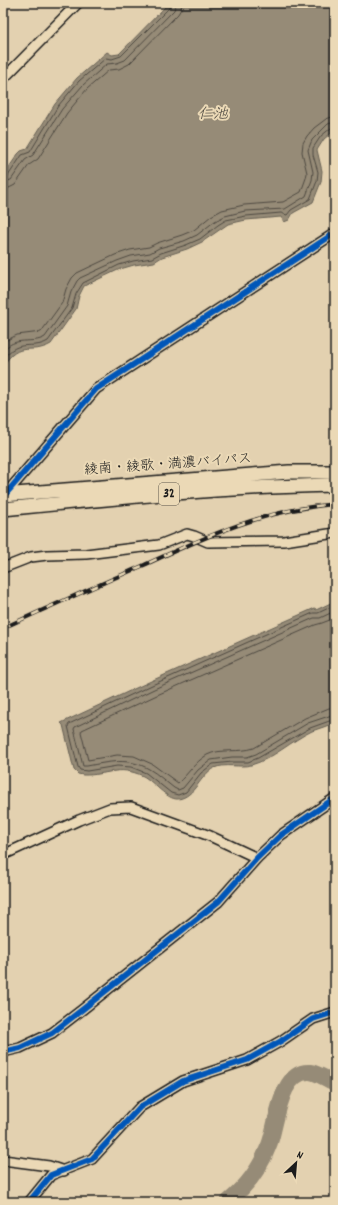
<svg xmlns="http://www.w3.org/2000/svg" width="338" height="1205" viewBox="0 0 338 1205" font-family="Dekko,'Klee One',sans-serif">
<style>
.water{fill:#968b77;stroke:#655f53}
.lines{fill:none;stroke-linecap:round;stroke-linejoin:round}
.shore{stroke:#4d4840;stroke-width:1}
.river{stroke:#968b77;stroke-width:16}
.minor-casing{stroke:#1c1c1c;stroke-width:12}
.highway-casing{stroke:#1c1c1c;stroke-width:16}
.minor{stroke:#ebd9b6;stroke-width:9}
.highway{stroke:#ebd9b6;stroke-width:13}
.rail-casing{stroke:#1c1c1c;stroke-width:4}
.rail{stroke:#ebd9b6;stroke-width:2.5;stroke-dasharray:8;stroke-linecap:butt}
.cycleway-casing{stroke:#ebd9b6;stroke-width:8}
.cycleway{stroke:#0057b8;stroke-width:6}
.labels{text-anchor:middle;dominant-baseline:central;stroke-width:4;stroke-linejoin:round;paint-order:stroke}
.shield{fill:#ebd9b6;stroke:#5a554a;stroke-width:1}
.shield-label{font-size:13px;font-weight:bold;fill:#1c1c1c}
.street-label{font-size:14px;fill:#1c1c1c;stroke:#ebd9b6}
.water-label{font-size:15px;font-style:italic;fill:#4d4840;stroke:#ebd9b6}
</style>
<rect width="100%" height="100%" fill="#e3d1b0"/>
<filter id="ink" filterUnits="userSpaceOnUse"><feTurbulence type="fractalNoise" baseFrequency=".025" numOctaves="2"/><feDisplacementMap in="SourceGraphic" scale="8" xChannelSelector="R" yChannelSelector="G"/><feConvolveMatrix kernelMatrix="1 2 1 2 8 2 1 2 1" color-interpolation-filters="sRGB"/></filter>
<g filter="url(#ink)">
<!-- water -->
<path class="water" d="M169 3H335V130L324 139 317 150 322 171 321 182 313 202 293 213 289 220 284 222 281 217 246 220 228 224 202 242 187 249 162 257 154 262 134 265 120 269 84 286 79 296 76 309 51 344C30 356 20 339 3 366V176L18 154 21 151 27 149 55 104 77 78 107 52 112 55 119 54Z
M335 601V722C328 726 320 728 312 731 291 741 273 759 251 765 240 768 225 763 214 768 200 775 195 797 178 799 167 800 153 781 143 776 118 764 107 776 83 775L78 774 74 770 63 725 61 723 151 681 315 608 316 610Z"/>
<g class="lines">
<!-- shore -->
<path class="shore" d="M3 177 8 176 22 155 30 152 58 106 79 81 106 58 112 59 121 56 169 8 171 3
M3 182 11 180 25 160 33 155 62 109 83 85 107 64 117 63 125 60 174 10 176 3
M3 188H9L15 185 29 165 38 159 67 113 87 89 109 70 119 69 129 64 178 14 181 9 182 3
M3 342 17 335 41 332 62 303 66 289 72 278 77 273 115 255 130 250 149 247 157 243 182 235 194 230 211 216 222 210 244 205 283 202 301 192 306 178 307 173 302 152 303 143 307 136 314 128 326 119 335 116
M3 351C15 335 32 345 45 337L67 306 71 292 77 281 80 278 117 261 131 256 150 253 159 248 184 241 197 235 215 221 225 216 245 211 285 209 306 196 312 180 313 172 308 150 312 140 328 124 335 122
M3 359C19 337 31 351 48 341L72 308 76 294 83 283 119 265 133 261 152 258 161 253 186 245 200 239 218 225 226 220 246 216 281 213 287 215 291 210 310 199 317 181 318 172 313 155V148L321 136 331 128 335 127
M335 605 318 613H313L152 685 69 724 68 726 78 767 80 770 87 771 117 766 131 767 146 773 171 793 178 795 186 792 201 773 213 764 232 762H248L258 758 310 728 335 719
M335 611 320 618H314L154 689 75 727 74 729 83 766H87C109 762 128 757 149 769 158 774 166 782 174 788L178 790 183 788 198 770 211 760 232 757H247L256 754 308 723 335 714
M335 618 322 623 315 625 157 695 82 730 81 732 88 760 117 755 134 756 152 764 178 783C188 774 195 762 207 755 220 748 240 753 254 748L305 718 329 708H335"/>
<!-- river -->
<path class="river" d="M228 1202C246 1187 261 1167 269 1145 277 1126 279 1070 310 1072 318 1073 328 1080 335 1083"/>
<!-- minor casing -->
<g class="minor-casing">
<path id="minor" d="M3 79 78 3
M4 496 96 389 335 233
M3 568 31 557 47 555 86 554 159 545 187 534 194 536 208 542 284 541 335 533
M3 855 79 820 110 808 131 807 210 836 257 858
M3 1052 20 1048 52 1033 83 1009 218 902 257 858 281 835 335 798
M3 1160 49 1166 64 1171
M29 1202 51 1175 92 1159 140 1107 183 1081 247 1060 281 1041 313 1019 335 1012"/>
</g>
<!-- highway casing -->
<g class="highway-casing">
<path id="highway" d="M3 495 289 472H335
M3 509C113 498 224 487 335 485"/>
</g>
<!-- minor -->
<use href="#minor" class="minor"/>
<!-- highway -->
<use href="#highway" class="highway"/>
<!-- rail casing -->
<g class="rail-casing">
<path id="rail" d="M3 628C49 607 96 586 142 566 207 536 262 510 335 504"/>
</g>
<!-- rail -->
<use href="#rail" class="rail"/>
<!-- cycleway casing -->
<g class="cycleway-casing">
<path id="cycleway" d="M3 497 96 389 335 233
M3 1052 20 1048 52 1033 83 1009 218 902 257 858 281 835 335 798
M29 1202 51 1175 92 1159 140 1107 183 1081 247 1060 281 1041 313 1019 335 1012"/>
</g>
<!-- cycleway -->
<use href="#cycleway" class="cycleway"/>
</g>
</g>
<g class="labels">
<!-- shield labels -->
<rect class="shield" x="159" y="483" width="20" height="22" rx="3"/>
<g class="shield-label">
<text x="169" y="494">32</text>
</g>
<!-- street labels -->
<g class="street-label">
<text transform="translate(168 465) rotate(-4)">綾南・綾歌・満濃バイパス</text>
</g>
<!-- water labels -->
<g class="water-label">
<text x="213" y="115">仁池</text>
</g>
</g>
<!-- margin -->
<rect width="338" height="1205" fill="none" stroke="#ebd9b6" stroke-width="16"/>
<rect x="8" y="8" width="322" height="1189" fill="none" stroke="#1c1c1c" stroke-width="1.5" filter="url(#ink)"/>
<!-- north arrow -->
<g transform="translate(296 1163) rotate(26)" stroke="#ebd9b6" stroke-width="3" paint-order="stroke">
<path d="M0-3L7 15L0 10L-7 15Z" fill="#1c1c1c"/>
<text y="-6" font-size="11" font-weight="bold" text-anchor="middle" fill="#1c1c1c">N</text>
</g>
</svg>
